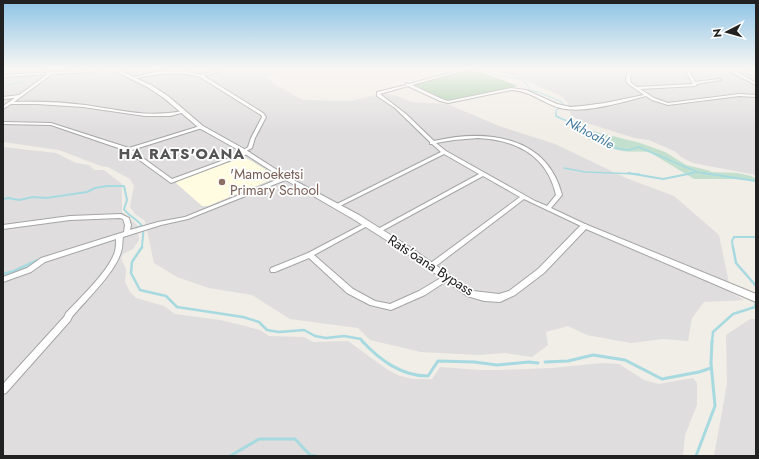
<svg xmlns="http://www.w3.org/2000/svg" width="759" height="459" viewBox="0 0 759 459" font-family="Jost,sans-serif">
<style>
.residential{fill:#dfddde}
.education{fill:#fffce2}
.wetland{fill:#c3e0cf}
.cemetery{fill:#a7cba8}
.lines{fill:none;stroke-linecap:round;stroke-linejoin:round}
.stream-far4{stroke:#a6dae0;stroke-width:1}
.stream-far3{stroke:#a6dae0;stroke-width:1.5}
.stream-far2{stroke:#a6dae0;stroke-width:2}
.stream-far1{stroke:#a6dae0;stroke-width:2.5}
.stream{stroke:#a6dae0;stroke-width:3}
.minor-casing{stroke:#a5a5a5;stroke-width:2}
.tertiary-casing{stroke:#a5a5a5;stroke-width:2}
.minor{fill:#fff;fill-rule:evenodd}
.tertiary{fill:#fff;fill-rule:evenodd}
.education-dot{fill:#8d6e63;stroke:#fff;stroke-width:1.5}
.labels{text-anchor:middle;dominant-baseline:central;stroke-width:3.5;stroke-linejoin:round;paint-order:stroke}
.far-water-label{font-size:13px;font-style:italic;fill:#40799c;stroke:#fff}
.education-label{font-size:14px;fill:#785e54;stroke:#fff;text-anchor:start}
.street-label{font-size:14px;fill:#212121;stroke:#fff}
.far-district-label{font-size:15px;font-weight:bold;letter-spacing:1px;fill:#545454;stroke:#fff}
</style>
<rect width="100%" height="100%" fill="#f1ede7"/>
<!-- residential -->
<path class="residential" d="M3 68H276L277 72 267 77 274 84 303 100 351 101 383 93 398 96 412 102 447 104 499 126 555 144 626 178 674 196 719 235 729 283 725 289 744 300 704 302 692 318 688 341 663 339 631 343 587 335 568 326 546 332 548 345 532 357 505 353 479 355 421 352 370 340 358 328 290 319 252 295 209 288 177 277 154 263 145 221 135 214 130 207 134 186 130 179 108 167 101 166 59 150 3 142Z
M490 68H756V175L693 163 681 157 676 152 649 140 634 138 578 120 571 115 569 110 568 103 561 96 527 81Z
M3 147 56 153 76 163 89 165 94 170H104L122 184V212L137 225 139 240 133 249 123 254 121 259 126 269 125 282 130 292 136 298 164 306 175 314 220 320 245 326 260 330 269 336 304 337 313 342 348 341 388 370 400 376 414 379H432L440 367 479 370H498L552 368 602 363 619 364 644 380 658 384 693 378 697 383V405L685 435 683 456H3Z
M750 319H756V456H714L727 384 726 335Z"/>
<!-- education -->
<path class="education" d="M246 158 275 175 273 179 208 206H202L176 183 178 180 238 159Z"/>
<!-- wetland -->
<path class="wetland" d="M589 130 640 143 665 152 686 165 711 171 710 172 737 173 751 176 756 179V181L734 179H694L651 153C641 150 632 153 622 151 610 149 600 143 588 139L586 137 593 135 587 132Z"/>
<!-- cemetery -->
<path class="cemetery" d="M473 69 518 86 448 102 407 84Z"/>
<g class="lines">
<!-- stream-far4 -->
<path class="stream-far4" d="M476 68 501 76 520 79 526 83 529 88 528 90 538 92 562 102 563 107 556 110V115
M32 73 52 68
M3 86 23 81 31 75"/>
<!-- stream-far3 -->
<path class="stream-far3" d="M556 114V116L560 118 584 128 606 143 616 148 628 150 639 147 697 172 709 174
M564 168 585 172 639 174
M688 174 697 172"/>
<!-- stream-far2 -->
<path class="stream-far2" d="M628 173 663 179 693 173
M703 173 756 181
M3 199 8 198 19 200 33 197 46 198 87 192 95 188 107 186H124L127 200 124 209C128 216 141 221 143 228 144 233 142 242 142 248
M128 231 142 226
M733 248 732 241 734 237H756"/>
<!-- stream-far1 -->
<path class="stream-far1" d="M142 247 132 262 131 273 140 290 166 296 177 307 243 317 259 322 267 330 279 332 304 330 315 336 326 338 344 336 361 339 363 342
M733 247 736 263 756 286
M3 274 14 271 38 260
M712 342 713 332 733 314 755 307 756 299"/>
<!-- stream -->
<path class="stream" d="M362 341C380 360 401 376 428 376L438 361 474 362 497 365 529 362 538 363
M545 362 568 361 593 355 625 360 662 379 699 372 711 368
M230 456 259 439H295L310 455 316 456
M696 456 715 406 711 363 712 341"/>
<!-- minor casing -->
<g class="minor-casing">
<path id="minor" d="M106 68H113L94 72 52 74 14 102C38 101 62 102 85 105 121 110 147 118 183 111L185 112 170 116H145L83 107 37 104H11L3 109V106L15 98 3 99V97L19 95 48 74 3 77V75L94 70Z
M227 68H232L204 76 263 113 266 117 255 138 252 148 244 152 242 151 248 147 251 138 262 117 261 115 200 77C178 70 155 74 133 79L131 78 150 73 167 71H185L201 75Z
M468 68H473L412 85 442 99 448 101 511 88 526 90 557 104 571 107 582 106 605 103 644 95 627 83 626 78 629 68H633L630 78 631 83 637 87 693 84 684 68H688L695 82 719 79 721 80 696 84 697 85 695 86 640 89 654 98 668 103 739 94 756 95V97L739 96 668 105 652 100 646 96C622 102 585 114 560 108 542 103 531 91 511 90L448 103 440 101 408 86 380 94 406 114 434 141C485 129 547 135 562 195L551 208 587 225 588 226 585 228 583 227 524 199 432 269H428L427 267 428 265 520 197 483 176 380 232H376L375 231 376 230 479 174 444 154 336 208 333 206 441 152 432 144H430V142L395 108 377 96V92L406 85V83L409 84ZM478 138C516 140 547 155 556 195L547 206 535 201 446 151 436 143 454 140Z
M727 68 756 73V75L735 71 756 83V85L727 70Z
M3 122 51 123 129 148 200 126H202V128L132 150 172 179 246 152H250V153L171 183 127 151 51 125 3 124Z
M286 176 288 177V179L188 219 161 225 123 237C122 242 123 247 121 252 115 273 86 300 72 317L70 321 6 393 3 394V384L64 317 66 313C80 298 110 270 115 251 116 247 116 243 116 239L45 262 31 272 3 282V277L27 268 41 258 124 232 125 225 123 219 120 218 70 220 3 229V225L70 216 121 214 129 218 131 225 130 230 158 222 185 217Z
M367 222 369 223 370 224 369 225 314 255 353 289 375 301 390 304 419 291 444 276H448L449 278 448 280 425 295 391 310 370 305 347 293 309 258 275 272H271L270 270 271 268 308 253Z"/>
</g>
<!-- tertiary casing -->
<g class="tertiary-casing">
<path id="tertiary" d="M109 68H114L151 85 168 96 203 126 246 150 288 177 359 215 408 246 473 291 499 294 509 291 538 269 582 224H585L756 294V302L586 229 544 273 515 295 500 302 484 301 467 296 402 250 353 219 284 179 242 152 199 128 164 98 147 87Z"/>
</g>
<!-- minor -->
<use href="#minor" class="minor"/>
<!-- tertiary -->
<use href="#tertiary" class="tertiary"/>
</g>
<!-- sky -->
<linearGradient id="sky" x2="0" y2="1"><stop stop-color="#8dc3e5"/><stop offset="0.52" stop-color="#f9f7f4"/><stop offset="1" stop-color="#f9f7f4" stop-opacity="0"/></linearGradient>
<rect width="759" height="132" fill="url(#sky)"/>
<!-- markers -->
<circle class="education-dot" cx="222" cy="182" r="4"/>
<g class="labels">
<!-- far-water labels -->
<g class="far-water-label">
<text transform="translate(590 133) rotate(28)">Nkhoahle</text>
</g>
<!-- education labels -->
<g class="education-label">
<text x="230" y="174">'Mamoeketsi<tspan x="230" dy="16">Primary School</tspan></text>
</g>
<!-- street labels -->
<g class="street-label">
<text transform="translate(431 265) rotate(33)">Rats'oana Bypass</text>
</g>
<!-- far-district labels -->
<g class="far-district-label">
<text x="182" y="154">HA RATS'OANA</text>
</g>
</g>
<!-- border -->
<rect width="759" height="459" fill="none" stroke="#212121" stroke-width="8"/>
<!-- north arrow -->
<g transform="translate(727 32) rotate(264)" stroke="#ffffff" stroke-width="3" paint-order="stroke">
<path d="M0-3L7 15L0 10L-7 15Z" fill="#212121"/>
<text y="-6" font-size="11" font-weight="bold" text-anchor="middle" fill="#212121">N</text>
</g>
</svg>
